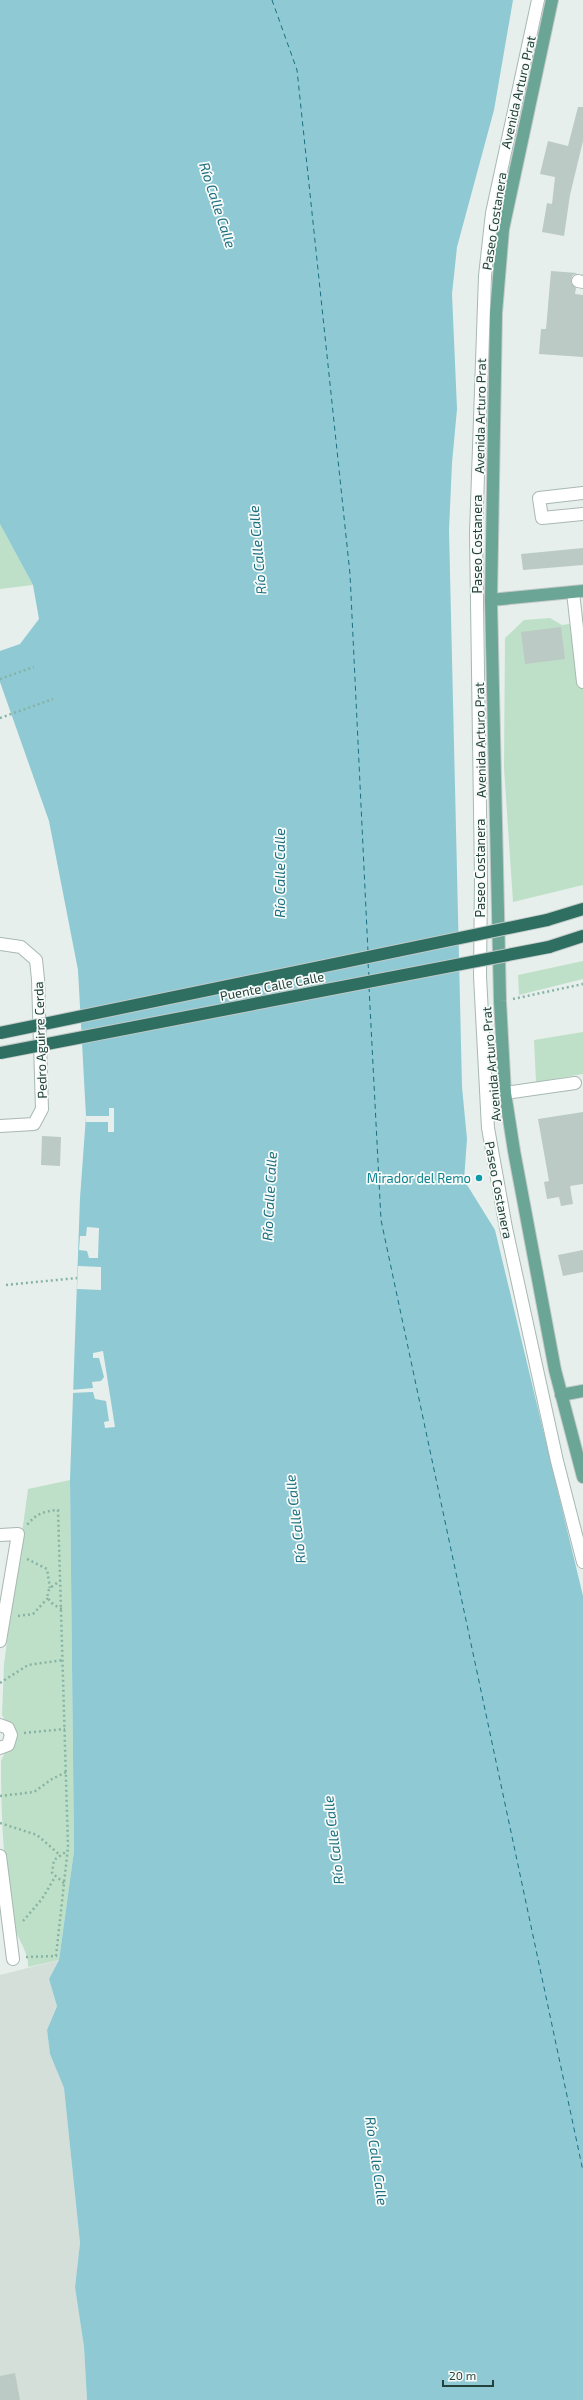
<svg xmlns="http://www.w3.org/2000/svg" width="583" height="2400" viewBox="0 0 583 2400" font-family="'Exo 2',sans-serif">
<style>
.built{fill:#d4dfda}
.green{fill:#bfe0c8}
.water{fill:#8ec9d4}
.pier{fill:#e6efeb}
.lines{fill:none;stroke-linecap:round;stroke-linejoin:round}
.ferry{stroke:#1c6f80;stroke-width:1;stroke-dasharray:5 4;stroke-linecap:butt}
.building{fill:#bbcac4}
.minor-casing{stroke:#a8b8b2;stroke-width:14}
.major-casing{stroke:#c2cac8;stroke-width:14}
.highway-casing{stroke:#c2cac8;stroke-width:14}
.path{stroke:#86b3a5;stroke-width:2.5;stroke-dasharray:2 3;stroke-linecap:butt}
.minor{stroke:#fff;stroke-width:12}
.major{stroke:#6aa596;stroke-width:12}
.highway{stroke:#2f6f62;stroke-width:12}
.highway-bridge-casing{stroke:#c2cac8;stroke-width:14;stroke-linecap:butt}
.highway-bridge{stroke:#2f6f62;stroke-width:12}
.culture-dot{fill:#0f9aa8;stroke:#f7fbf9;stroke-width:1.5}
.labels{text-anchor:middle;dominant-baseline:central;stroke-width:3.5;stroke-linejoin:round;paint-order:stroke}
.street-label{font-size:13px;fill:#24423a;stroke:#f7fbf9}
.culture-label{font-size:13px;fill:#0d838f;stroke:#f7fbf9;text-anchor:end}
.water-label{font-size:14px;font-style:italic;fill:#1c6f80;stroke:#f7fbf9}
</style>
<rect width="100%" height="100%" fill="#e6efeb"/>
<!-- built -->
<path class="built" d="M59 1960 49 1979 57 2005 47 2030 50 2054 64 2088 80 2243 75 2287 84 2347 87 2400H0V1975Z"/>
<!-- green -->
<path class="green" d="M0 524 33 585 0 589Z
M550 618 562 625 583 622V885L513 902 504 768 505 638 524 620Z
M583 961V979L519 995 518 975Z
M583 1032V1074L536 1082 534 1040Z
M70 1480 74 1851 59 1960 28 1967C29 1952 18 1941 15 1927 3 1873 1 1816 1 1761L5 1752 16 1740V1729L8 1725 2 1715 4 1664 28 1489Z"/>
<!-- water -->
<path class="water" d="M0 0H513L494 110 457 247 452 294 457 409 452 463 449 530 462 1087 467 1139 464 1180 495 1230 583 1596V2400H87L84 2347 75 2287 80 2243 64 2088 50 2054 47 2030 57 2006 49 1979 59 1960 74 1851 70 1480 80 1198 86 1116 78 970 49 821 0 682V651L20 644 39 619 33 585 0 524Z"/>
<!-- pier -->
<path class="pier" d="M109 1108H114V1132H108V1122H86V1116H109Z
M87 1227 99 1228 98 1258H89L87 1251 79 1250 80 1236H86Z
M78 1266 101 1267V1290L77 1289Z
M103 1351 115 1427 105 1428 104 1422 109 1421 106 1401 95 1399 93 1392 71 1393V1390L93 1388 92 1382 101 1381 104 1377 99 1358H93V1353Z"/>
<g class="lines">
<!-- ferry -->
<path class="ferry" d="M272 0 297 70 350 574 368 952
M368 963 369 976
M369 987 381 1220 583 2171"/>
</g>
<!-- building -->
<path class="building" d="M578 107H583V141L570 195 564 236 542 232 547 203 552 204 555 177 540 174 548 141 568 146Z
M551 271 577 273 572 276 571 283 576 288 575 294 583 295V357L539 354 541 329H546Z
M583 548V565L523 570 521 554Z
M561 627 565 659 525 664 521 632Z
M583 1112V1184L570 1186 573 1204 561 1206 559 1197 547 1199 544 1182 549 1181 538 1119Z
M42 1136 61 1137 60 1166 41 1165Z
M583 1250V1272L563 1276 558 1255Z
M15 2373 20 2400H0V2376Z"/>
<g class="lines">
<!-- minor casing -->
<g class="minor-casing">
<path id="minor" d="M538 0 492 213 485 276 476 533 481 878 480 976 488 1128 506 1228 557 1461 583 1562
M578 281 583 282
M583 493 539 498 542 518 583 514
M573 592 583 682
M0 944 21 947 36 960 38 979 42 1109 34 1124 0 1126
M505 1093 575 1083
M0 1535 18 1534 0 1641
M0 1725 8 1728 11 1735 8 1745 0 1748
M0 1856 13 1959"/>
</g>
<!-- major casing -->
<g class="major-casing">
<path id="major" d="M552 0 503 229 496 313 491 600 500 1001 505 1093 514 1151 555 1370 583 1477
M491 600 583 591
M561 1395 583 1391"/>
</g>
<!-- highway casing -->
<g class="highway-casing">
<path id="highway" d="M547 920 583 909
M549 947 583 936"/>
</g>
<!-- path -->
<path class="path" d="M0 679 34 667
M0 718 53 699
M513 999 583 984
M6 1285 77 1278
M27 1559 47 1569 50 1588
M61 1580 50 1588C43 1599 53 1605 62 1609
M18 1616 33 1614 48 1598
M0 1683 28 1665 63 1660
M24 1733 65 1729
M0 1796 34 1792 52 1779 66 1772
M0 1823 37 1835 60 1855
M64 1883 52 1873 54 1860 67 1851
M23 1921 42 1899 55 1877
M26 1957 56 1956 68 1847 58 1510C44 1511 36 1514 27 1525"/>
<!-- minor -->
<use href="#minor" class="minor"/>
<!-- major -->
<use href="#major" class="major"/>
<!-- highway -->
<use href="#highway" class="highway"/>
<!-- highway-bridge casing -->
<g class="highway-bridge-casing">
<path id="highway-bridge" d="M0 1033 547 920
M0 1053 549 947"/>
</g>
<!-- highway-bridge -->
<use href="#highway-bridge" class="highway-bridge"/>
</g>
<!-- markers -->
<circle class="culture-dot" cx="479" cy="1178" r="4"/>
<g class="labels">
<!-- street labels -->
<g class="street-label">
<text transform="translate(518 92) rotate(-77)">Avenida Arturo Prat</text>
<text transform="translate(494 221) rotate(-81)">Paseo Costanera</text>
<text transform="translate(480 416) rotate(-89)">Avenida Arturo Prat</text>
<text transform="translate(477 544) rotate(-90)">Paseo Costanera</text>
<text transform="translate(480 740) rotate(-91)">Avenida Arturo Prat</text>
<text transform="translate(480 868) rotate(-90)">Paseo Costanera</text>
<text transform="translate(272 986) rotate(-11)">Puente Calle Calle</text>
<text transform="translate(40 1040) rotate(-92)">Pedro Aguirre Cerda</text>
<text transform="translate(491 1064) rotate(-95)">Avenida Arturo Prat</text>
<text transform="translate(499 1190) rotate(79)">Paseo Costanera</text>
</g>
<!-- culture labels -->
<g class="culture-label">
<text x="471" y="1178">Mirador del Remo</text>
</g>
<!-- water labels -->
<g class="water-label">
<text transform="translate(218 205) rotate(72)">Río Calle Calle</text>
<text transform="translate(257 550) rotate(-95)">Río Calle Calle</text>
<text transform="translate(279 873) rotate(-90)">Río Calle Calle</text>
<text transform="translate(269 1196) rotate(-87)">Río Calle Calle</text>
<text transform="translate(295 1519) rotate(-97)">Río Calle Calle</text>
<text transform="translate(333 1840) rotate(-97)">Río Calle Calle</text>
<text transform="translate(377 2161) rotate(82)">Río Calle Calle</text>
</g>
</g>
<!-- scale -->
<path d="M443 2380v6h50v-6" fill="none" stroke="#24423a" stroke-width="2"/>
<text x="449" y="2380" font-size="12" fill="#24423a" stroke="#f7fbf9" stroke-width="3" paint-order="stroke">20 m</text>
</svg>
